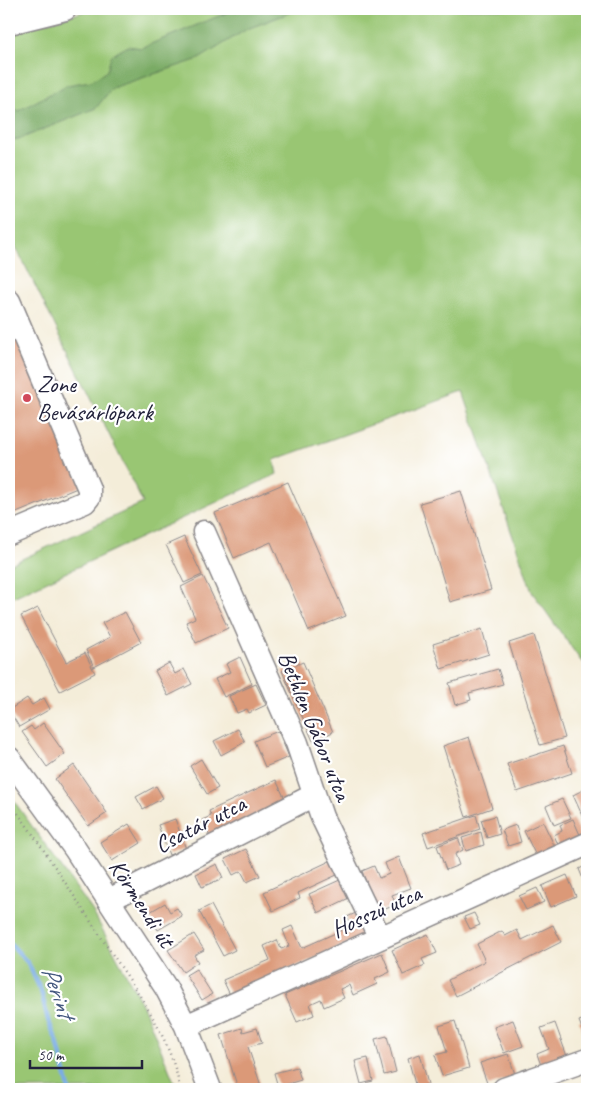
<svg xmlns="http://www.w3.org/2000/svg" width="596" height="1098" viewBox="0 0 596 1098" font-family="Caveat,sans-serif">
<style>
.green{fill:#99c673;stroke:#5e7457}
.forest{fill:#7aab65;stroke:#4e6650}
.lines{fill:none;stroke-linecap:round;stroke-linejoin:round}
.stream{stroke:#79ace6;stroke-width:4.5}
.building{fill:#db9978}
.minor-casing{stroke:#8b888a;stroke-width:25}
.path{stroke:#8b888a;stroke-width:2.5;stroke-dasharray:1 4;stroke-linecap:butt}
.minor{stroke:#fff;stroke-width:22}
.poi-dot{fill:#d1495b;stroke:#fff;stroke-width:2}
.labels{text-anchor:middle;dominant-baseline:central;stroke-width:4.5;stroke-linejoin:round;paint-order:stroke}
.poi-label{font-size:24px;fill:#22223b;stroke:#fff;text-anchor:start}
.street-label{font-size:24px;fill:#22223b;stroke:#fff}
.water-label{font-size:25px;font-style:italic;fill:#45597f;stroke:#fff}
</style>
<rect width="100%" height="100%" fill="#fff"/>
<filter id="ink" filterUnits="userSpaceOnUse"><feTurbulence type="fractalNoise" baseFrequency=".02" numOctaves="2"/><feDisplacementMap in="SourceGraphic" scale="10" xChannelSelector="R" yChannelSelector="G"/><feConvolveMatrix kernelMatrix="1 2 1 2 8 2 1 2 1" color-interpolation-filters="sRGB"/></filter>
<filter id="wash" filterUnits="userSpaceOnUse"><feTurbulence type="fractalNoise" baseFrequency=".0096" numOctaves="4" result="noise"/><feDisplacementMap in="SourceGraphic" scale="20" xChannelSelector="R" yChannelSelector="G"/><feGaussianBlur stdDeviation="1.12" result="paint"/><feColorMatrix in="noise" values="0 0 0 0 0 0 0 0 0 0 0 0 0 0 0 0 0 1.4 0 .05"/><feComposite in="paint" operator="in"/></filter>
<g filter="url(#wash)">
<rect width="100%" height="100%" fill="#f4edd9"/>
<!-- green -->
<path class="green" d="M93 9H587V664L581 661 532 592 463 392 274 460 277 474 9 599V565L143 503 9 233V33Z
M9 794 92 910 144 1008 177 1089H9Z"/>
<!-- forest -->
<path class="forest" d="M236 9H300L247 29 199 59 112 88 96 108 22 138 9 141V103L18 111 67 85 91 81 107 71 111 56 128 46 141 48Z"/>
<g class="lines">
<!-- stream -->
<path class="stream" d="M9 942 28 963 41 991 48 1020 57 1041 69 1089"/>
</g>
<g id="blocks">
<!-- building -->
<path class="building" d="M9 309 82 486 9 516Z
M288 482 346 616 309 631 271 542 234 558 215 513Z
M461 491 491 590 450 602 420 503Z
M184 537 202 575 184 583 166 545Z
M203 576 228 628 196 643 186 622 195 618 181 587Z
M38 608 66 662 85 653 95 673 60 691 21 616Z
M125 612 141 642 94 667 86 650 110 637 102 623Z
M482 629 489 654 441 669 433 644Z
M534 635 565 738 540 745 509 643Z
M240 657 252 684 224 697 215 679 230 672 226 664Z
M303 662 333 732 313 741 282 671Z
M169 663 175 674 184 669 192 684 168 696 155 671Z
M498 669 503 684 469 693 471 700 455 705 449 683Z
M256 684 266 705 249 713 247 709 237 713 229 696Z
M27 698 32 705 44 698 50 709 19 727 9 710Z
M43 723 65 754 47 767 22 732 31 726 34 730Z
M238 729 245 742 221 755 214 741Z
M278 731 289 757 265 767 254 741Z
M469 737 492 808 466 817 443 746Z
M563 746 572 773 517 792 507 764Z
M201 759 218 788 207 794 190 766Z
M74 765 107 813 88 826 55 779Z
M276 780 286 801 210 837 202 820 211 816 209 811Z
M156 786 163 798 143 809 136 797Z
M585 789 587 793V826L573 795Z
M562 799 571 818 554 825 546 806Z
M476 815 480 829 428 847 423 833Z
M495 816 500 834 487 838 481 820Z
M175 819 186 849 169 855 158 825Z
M573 819 581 837 559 847 554 835 562 831 560 825Z
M543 822 555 847 536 856 524 831Z
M129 824 141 843 112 861 100 842Z
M516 825 521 842 508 846 502 830Z
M481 832 484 845 466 851 462 838Z
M458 838 463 850 455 854 459 865 446 870 437 846Z
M246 849 260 876 247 882 241 871 233 875 225 859Z
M399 857 411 888 392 895 396 905 377 912 362 871 374 866 379 878 389 874 385 863Z
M332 860 339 874 298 893 300 898 273 911 264 892Z
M217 864 223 878 202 887 196 874Z
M587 865V889L579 869Z
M567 875 576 896 551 907 542 886Z
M342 879 351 897 318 913 309 894Z
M537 888 544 902 526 910 519 896Z
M165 903 170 912 177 908 182 916 158 930 148 913Z
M211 905 235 950 223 956 199 911Z
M358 912 368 935 230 995 223 980 270 960 264 946 277 940 281 949 289 946 283 930 292 926 302 948 351 926 347 917Z
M474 913 480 925 470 929 464 917Z
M553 925 561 942 456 996 448 980 485 961 477 944 502 931 505 936 517 930 522 940Z
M194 934 204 950 194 955 198 962 183 972 168 950Z
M428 934 437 953 422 959 425 965 403 975 392 950Z
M382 953 390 972 375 979 377 984 353 995 349 985 340 989 344 998 324 1007 321 999 310 1004 314 1015 297 1022 285 995Z
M196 969 212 994 202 1000 186 975Z
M587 1018V1042L579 1021Z
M513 1020 523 1046 504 1053 494 1027Z
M455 1021 469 1068 442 1076 435 1055 447 1052 439 1026Z
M555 1023 568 1059 542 1068 537 1054 549 1049 541 1028Z
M242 1028 243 1032 257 1028 262 1043 248 1047 262 1089H238L235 1079 221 1035Z
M387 1036 396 1072 384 1075 375 1039Z
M420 1054 428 1084 416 1088 408 1058Z
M508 1054 516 1077 488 1086 480 1063Z
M368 1058 373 1081 361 1084 355 1061Z
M297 1067 301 1080 278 1087 274 1073Z"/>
</g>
</g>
<g filter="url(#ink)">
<use href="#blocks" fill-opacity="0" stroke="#8b888a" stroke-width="1"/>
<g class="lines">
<!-- minor casing -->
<g class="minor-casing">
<path id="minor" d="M9 23 65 9
M9 301 89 489V497L85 502 9 534
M204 532 297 743 322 817 380 938
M9 758 75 849 166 988 186 1026 210 1089
M109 900 314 795
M186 1026 587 844
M504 1089 587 1060"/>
</g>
<!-- path -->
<path class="path" d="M9 801C41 844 69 889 99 934 130 982 170 1032 180 1089
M9 1066 15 1089"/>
<!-- minor -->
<use href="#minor" class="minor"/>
</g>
</g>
<!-- markers -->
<circle class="poi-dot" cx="27" cy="398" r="5"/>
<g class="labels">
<!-- poi labels -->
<g class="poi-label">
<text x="37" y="384">Zone<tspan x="37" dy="28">Bevásárlópark</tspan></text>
</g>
<!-- street labels -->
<g class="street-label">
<text transform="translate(315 726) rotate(68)">Bethlen Gábor utca</text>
<text transform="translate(200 824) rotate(-27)">Csatár utca</text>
<text transform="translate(142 903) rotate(57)">Körmendi út</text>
<text transform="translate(376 911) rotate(-24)">Hosszú utca</text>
</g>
<!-- water labels -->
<g class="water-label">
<text transform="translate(58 992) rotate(70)">Perint</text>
</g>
</g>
<!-- margin -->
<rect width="596" height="1098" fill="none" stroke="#fff" stroke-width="30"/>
<!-- scale -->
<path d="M30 1060v8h112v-8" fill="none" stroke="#22223b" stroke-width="2.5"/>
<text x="38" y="1060" font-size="15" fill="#22223b" stroke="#ffffff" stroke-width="4" paint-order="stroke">50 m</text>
</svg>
